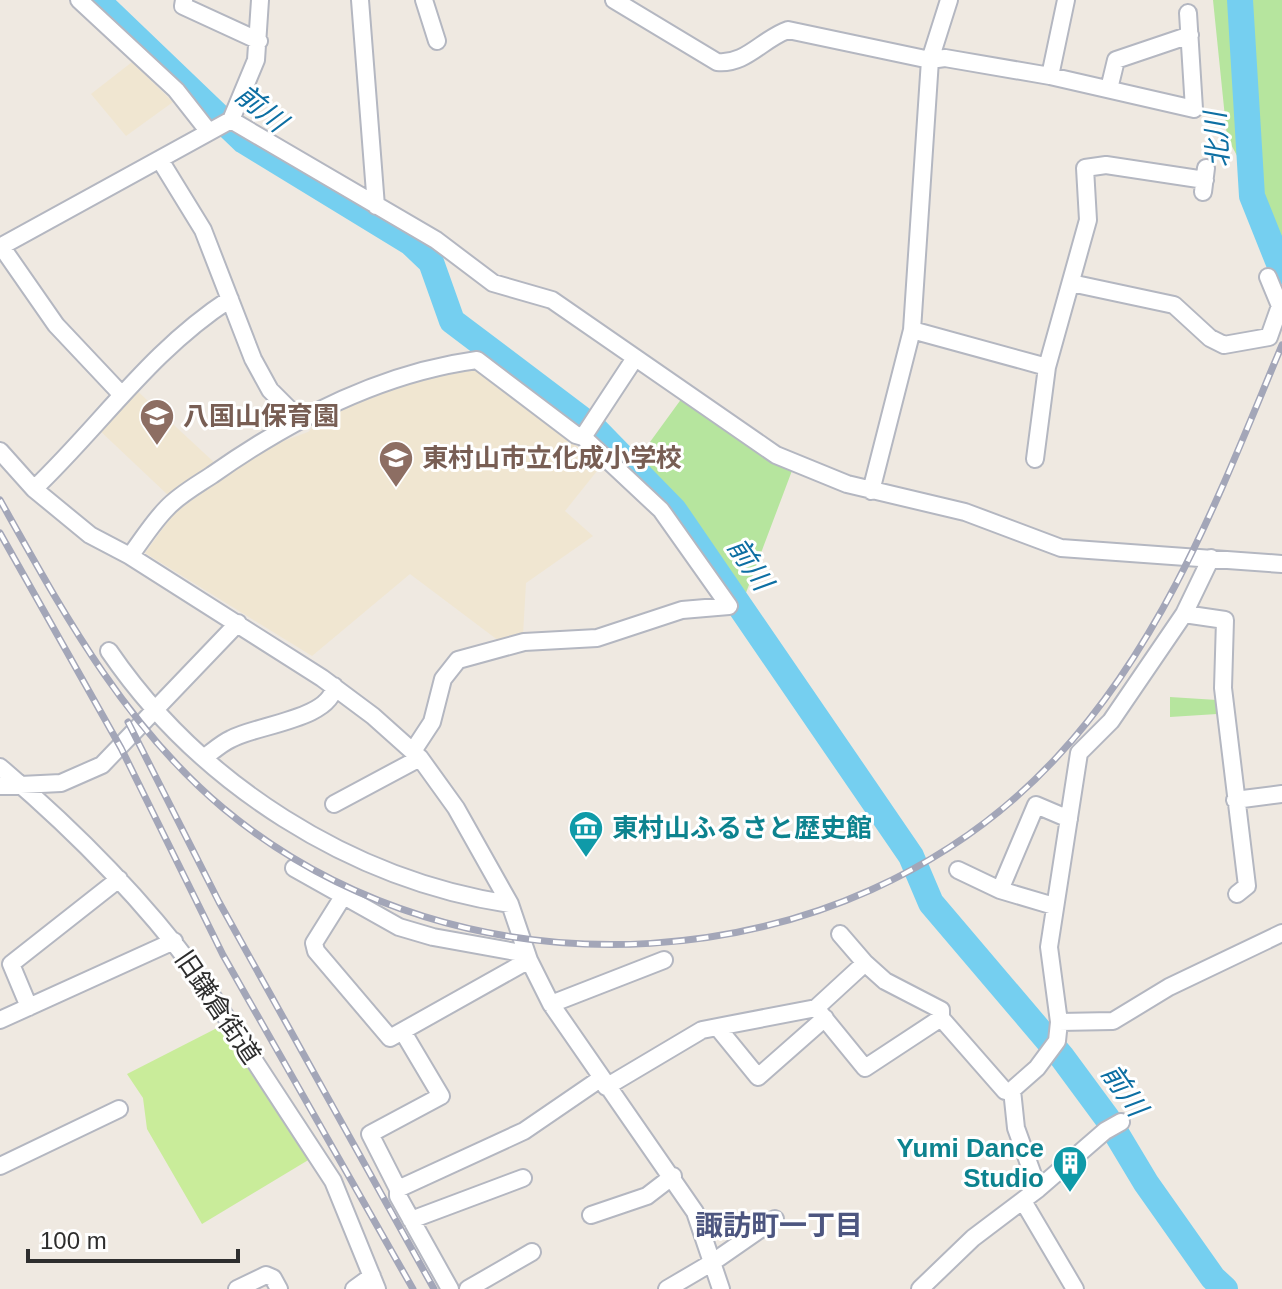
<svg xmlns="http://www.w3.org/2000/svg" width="1282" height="1289" viewBox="0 0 1282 1289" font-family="Arial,'Noto Sans JP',sans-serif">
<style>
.education{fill:#f0e6d1}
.green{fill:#b6e59e}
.pitch{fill:#c9ec9a}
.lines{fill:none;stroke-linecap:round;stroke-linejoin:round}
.river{stroke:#75cff0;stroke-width:26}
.street-casing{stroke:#b4b7c1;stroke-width:20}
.street{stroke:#fff;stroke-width:16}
.rail-casing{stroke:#a3a6b8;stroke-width:7}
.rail{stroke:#fff;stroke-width:4;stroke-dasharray:12;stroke-linecap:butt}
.labels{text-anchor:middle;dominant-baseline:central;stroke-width:6;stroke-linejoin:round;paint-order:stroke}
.education-label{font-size:26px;font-weight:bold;fill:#785e54;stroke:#fff;text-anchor:start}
.culture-label{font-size:26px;font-weight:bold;fill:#0d838f;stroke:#fff;text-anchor:start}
.street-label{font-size:26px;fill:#2e2e2e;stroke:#fff}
.water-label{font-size:28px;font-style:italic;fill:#0d6fa3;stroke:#fff}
.neighbourhood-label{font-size:28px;font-weight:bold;fill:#4d5680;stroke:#fff}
</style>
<rect width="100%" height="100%" fill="#efe9e1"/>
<!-- education -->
<path class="education" d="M132 62 173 102 126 136 91 94Z
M478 366 601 466 565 511 593 536 526 583 523 635 499 641 410 574 312 656 145 553 174 513 267 447 308 432 330 412 427 371Z
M133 387 217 465 170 497 97 428Z"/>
<!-- green -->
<path class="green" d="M1213 0H1282V254L1258 195 1227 137Z
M682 398 793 468 741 606 674 510 634 464Z
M1170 697 1217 700V714L1170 717Z"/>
<!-- pitch -->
<path class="pitch" d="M219 1027 310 1159 202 1224 147 1129 143 1098 127 1074Z"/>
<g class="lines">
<!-- river -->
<path class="river" d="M97 0 244 141 411 243 431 262 452 321 595 429 674 510 911 856 931 903 1062 1057 1107 1118 1146 1183 1213 1278 1225 1289
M1240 0 1252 196 1282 271"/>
<!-- street casing -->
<g class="street-casing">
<path id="street" d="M79 0 176 90 209 132
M184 0 183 6 259 41
M360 0 376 206
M424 0 437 41
M614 0 717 62C746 65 762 39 788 30L930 60 945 58 1050 76 1066 0
M1050 76 1194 109 1188 13
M1109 89 1116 60 1190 35
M231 120 436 240 493 283 552 300 776 455 847 484 965 512 1061 548 1282 564
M160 160 203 230 253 359 270 390 300 420
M1203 192 1206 168
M1 246 56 325 122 395
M0 247 231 120 256 60 260 0
M1071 283 1174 305 1210 338 1224 345 1269 337 1280 306 1268 277
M912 330 1047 367 1088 220 1085 168 1106 165 1205 180
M583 437 635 358
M0 451 34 489 90 535 130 556 322 678 373 716 420 758 456 808 510 904 529 960 551 1004 695 1212 721 1289
M1035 459 1047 367
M34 489C102 424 150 351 230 299
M871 491 912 330 930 60 949 0
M130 556C142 540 153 522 167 508 179 495 197 485 212 475 290 420 380 373 477 360L576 435 583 437 661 510 729 606 682 610 597 638 524 642 458 660 443 679 432 722 413 751
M1184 614 1225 620 1223 688 1247 886 1237 894
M109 651C200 784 351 880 510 904
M205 757C213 751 222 743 231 739 256 725 332 719 334 686
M0 767C73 829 140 896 197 973L333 1181 377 1289
M0 786 61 783 102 765 238 623
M1235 800 1282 794
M334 804 420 758
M294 868 399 927 433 937 527 954
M958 870 1000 890 1054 906
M1000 890 1036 805 1069 819
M344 895 314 943 316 951 390 1038 529 960
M840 934 865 963
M551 1004 664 960
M29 1007 11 964 119 879
M816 1008 865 1068 941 1018
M0 1020 174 941
M1059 1022 1113 1021 1169 987 1282 933
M718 1028 758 1077 825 1018
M403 1032 441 1096 370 1134 398 1189V1196L450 1289
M606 1087 702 1030 816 1008 865 963 885 981 941 1010V1018L1005 1091 1012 1090
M0 1166 119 1109
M398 1189 524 1131 600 1079
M1038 1189 1016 1128 1012 1090 1037 1068 1057 1041 1059 1022 1049 947 1079 753 1111 721 1184 614 1211 558
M1023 1201 1075 1289
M591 1215 647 1196 673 1176
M411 1220 523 1178
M237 1289 266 1275 273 1278 279 1289
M354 1289 372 1276
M468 1289 532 1252
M667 1289 713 1262 775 1219
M920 1289 973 1238 1038 1189 1105 1131 1121 1122"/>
</g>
<!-- street -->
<use href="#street" class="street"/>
<!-- rail casing -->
<g class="rail-casing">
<path id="rail" d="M0 500C63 612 123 724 223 808 462 1008 846 986 1057 757 1166 640 1221 490 1282 345
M0 533 121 748 223 955 413 1289
M128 722 219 902 434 1289"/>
</g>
<!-- rail -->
<use href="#rail" class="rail"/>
</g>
<!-- icons -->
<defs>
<g id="school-pin" transform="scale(1.8)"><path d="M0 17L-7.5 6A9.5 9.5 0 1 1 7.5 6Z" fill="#8d6e63" stroke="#fff"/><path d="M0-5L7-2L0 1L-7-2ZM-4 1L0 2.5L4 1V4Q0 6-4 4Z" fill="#fff"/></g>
<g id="museum-pin" transform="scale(1.8)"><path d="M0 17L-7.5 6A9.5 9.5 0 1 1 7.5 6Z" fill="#0f9aa8" stroke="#fff"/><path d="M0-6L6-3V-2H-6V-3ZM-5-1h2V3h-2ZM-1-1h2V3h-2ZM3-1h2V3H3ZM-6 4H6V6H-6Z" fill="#fff"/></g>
<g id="building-pin" transform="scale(1.8)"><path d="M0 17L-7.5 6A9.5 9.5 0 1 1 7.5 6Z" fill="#0f9aa8" stroke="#fff"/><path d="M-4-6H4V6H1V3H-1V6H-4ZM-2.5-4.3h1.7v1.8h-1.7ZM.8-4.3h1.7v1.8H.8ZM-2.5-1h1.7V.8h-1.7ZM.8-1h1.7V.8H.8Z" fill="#fff"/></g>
</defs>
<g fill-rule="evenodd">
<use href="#school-pin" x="157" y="416"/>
<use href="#school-pin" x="396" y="458"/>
<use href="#museum-pin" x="586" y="828"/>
<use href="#building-pin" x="1070" y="1163"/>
</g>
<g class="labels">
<!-- education labels -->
<g class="education-label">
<text x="183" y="416">八国山保育園</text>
<text x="422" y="458">東村山市立化成小学校</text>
</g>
<!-- culture labels -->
<g class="culture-label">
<text x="612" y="828">東村山ふるさと歴史館</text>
<text x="1044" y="1148" text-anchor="end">Yumi Dance<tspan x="1044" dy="30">Studio</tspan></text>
</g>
<!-- street labels -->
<g class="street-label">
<text transform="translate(218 1007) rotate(56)">旧鎌倉街道</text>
</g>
<!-- water labels -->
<g class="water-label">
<text transform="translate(261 108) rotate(39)">前川</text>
<text transform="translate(1217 140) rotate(-94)">北川</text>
<text transform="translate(750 564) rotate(56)">前川</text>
<text transform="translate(1124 1090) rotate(55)">前川</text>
</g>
<!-- neighbourhood labels -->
<g class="neighbourhood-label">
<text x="779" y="1225">諏訪町一丁目</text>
</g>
</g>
<!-- scale -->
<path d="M28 1249v12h210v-12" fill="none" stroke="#2e2e2e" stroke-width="4"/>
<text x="40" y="1249" font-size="24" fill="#2e2e2e" stroke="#ffffff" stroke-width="6" paint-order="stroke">100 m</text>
</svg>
